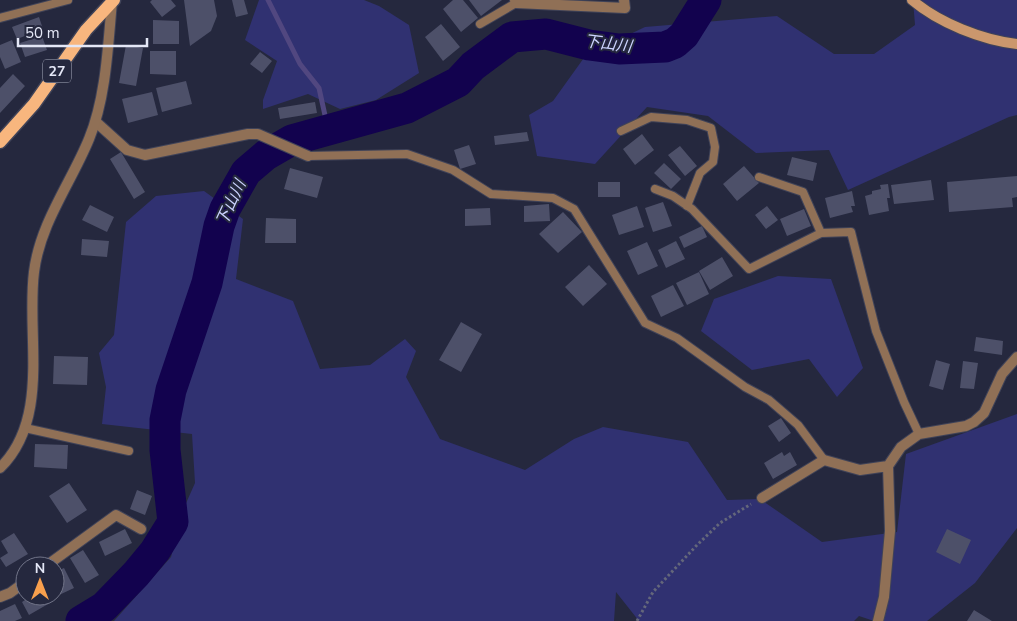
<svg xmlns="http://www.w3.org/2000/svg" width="1017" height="621" viewBox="0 0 1017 621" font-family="'Nunito Sans','Noto Sans JP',sans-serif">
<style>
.green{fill:#303171}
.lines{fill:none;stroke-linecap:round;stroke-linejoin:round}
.stream{stroke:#514780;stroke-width:5}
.river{stroke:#12024e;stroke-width:31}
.building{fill:#4d5069}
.service-casing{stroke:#404358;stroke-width:10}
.minor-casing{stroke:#404358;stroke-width:12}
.tertiary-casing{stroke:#404358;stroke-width:12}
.secondary-casing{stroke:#404358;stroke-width:12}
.primary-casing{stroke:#404358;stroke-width:15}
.path{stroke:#64677b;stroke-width:3;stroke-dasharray:2.5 2.5;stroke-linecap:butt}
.service{stroke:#907056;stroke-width:8}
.minor{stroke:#907056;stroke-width:10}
.tertiary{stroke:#907056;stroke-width:10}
.secondary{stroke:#cb976d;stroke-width:10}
.primary{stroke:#f8b67e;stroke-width:12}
.labels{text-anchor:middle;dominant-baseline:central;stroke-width:4;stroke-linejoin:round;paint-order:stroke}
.shield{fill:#25283e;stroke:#abaebf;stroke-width:1}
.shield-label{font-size:14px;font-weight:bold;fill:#e4e7f6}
.water-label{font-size:16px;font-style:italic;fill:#ccd3ff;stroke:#25283e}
</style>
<rect width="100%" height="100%" fill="#25283e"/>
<!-- green -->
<path class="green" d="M259 0H364L379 6 409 25 419 73 376 100 340 109 308 94 263 109V100L277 61 245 40Z
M913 0H1017V115L1009 117 848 190 829 150 756 153 708 116 647 107 595 164 537 156 529 115 553 101 586 55 645 27 777 16 834 54H874L915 25Z
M204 191 243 219 236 279 293 301 320 369 370 365 405 339 416 351 406 377 440 439 525 470 574 439 603 427 688 442 727 500 760 499 822 542 897 532 906 454 1017 414V528L975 583 927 621H874L859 616 854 621H639L616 592 614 621H114L171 557 183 510 195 483 192 434 102 424 106 387 99 353 114 335 126 222 156 196Z
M778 276 831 279 863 368 837 397 809 359 752 370 701 331 714 299Z"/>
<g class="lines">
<!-- stream -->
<path class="stream" d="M268 0 300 64 319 88 328 129"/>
<!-- river -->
<path class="river" d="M81 621 104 607 136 574 155 551 173 522 165 450V420L171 390 207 283 219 226 225 209 246 172 266 155 292 140 407 108 458 82 473 66 512 37 546 34 589 45 619 49 665 47 675 43 684 35 706 0"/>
</g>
<!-- building -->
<path class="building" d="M152 0H171L176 6 162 17 150 2Z
M184 0H214L217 16 211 31 190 46Z
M232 0H244L248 14 236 17Z
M453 0H463L478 18 461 32 443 9Z
M469 0H502L481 16Z
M39 17 43 29 17 39 12 27Z
M153 20 179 21V44H153Z
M441 24 460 47 443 61 425 37Z
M42 36 47 50 25 57 20 43Z
M12 40 21 62 5 69 0 57V45Z
M126 45 143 48 136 86 119 83Z
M150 51H176V75L150 74Z
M260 52 272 61 262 73 250 64Z
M13 74 25 86 0 113V88Z
M186 81 192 104 162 112 156 88Z
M152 92 158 115 128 123 122 99Z
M315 102 317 113 280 119 278 108Z
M527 132 529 141 495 145 494 136Z
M642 134 654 150 635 165 623 149Z
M469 145 476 164 460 169 454 150Z
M680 146 697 166 685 176 668 155Z
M121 152 145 192 134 199 110 159Z
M792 157 817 163 813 181 787 175Z
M664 163 681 179 671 189 654 173Z
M744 166 759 183 737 201 723 184Z
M290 168 323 177 317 198 284 189Z
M1017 176V197L1012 198 1013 207 949 212 947 182Z
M931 180 934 200 894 204 891 185Z
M598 182H620V197H598Z
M888 184 890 198H887L889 211 869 215 865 196 872 194V191L881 189 880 185Z
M852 191 855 206H851L853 212 830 218 825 198Z
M663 202 672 226 653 232 645 208Z
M549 204 550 221 524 222V206Z
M90 205 114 217 107 232 82 220Z
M637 206 644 227 619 235 612 215Z
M767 206 778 220 766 229 755 215Z
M490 208 491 225 465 226V209Z
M804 209 811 226 787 236 780 219Z
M563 212 582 232 558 253 539 234Z
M266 218 296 219V243H265Z
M702 226 707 237 684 248 679 237Z
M82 239 109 241 107 257 81 255Z
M676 241 685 259 666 268 658 250Z
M647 242 658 266 638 275 627 251Z
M722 257 733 276 710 290 699 271Z
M589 265 607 284 583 306 565 287Z
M699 272 709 294 687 305 676 283Z
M673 285 684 306 661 317 651 296Z
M461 322 482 334 461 372 439 360Z
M976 337 1003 341 1002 355 974 351Z
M54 356 88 357 87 385 53 384Z
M936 360 950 364 943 390 929 386Z
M963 361 978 363 974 389 960 388Z
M781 418 791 433 779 442 768 426Z
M35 444 68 445 67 469 34 467Z
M782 452 784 456 790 452 797 465 773 479 764 463Z
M69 483 87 510 67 523 49 496Z
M137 490 152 496 145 515 130 509Z
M125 529 132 543 105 556 99 542Z
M947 529 971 540 960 564 936 552Z
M14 533 28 554 6 567 0 558 8 553 1 541Z
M83 550 99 575 85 583 70 558Z
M64 568 74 588 59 595 55 585V572Z
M31 596H53L55 600 29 615 22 602Z
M15 604 22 618 15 621H0V611Z
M974 610 992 621H967Z"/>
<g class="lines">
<!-- service casing -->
<g class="service-casing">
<path id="service" d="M0 18 68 0
M480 24 516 3
M621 131 651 117 687 120 711 128 715 147 713 162 700 173 687 206
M308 156 407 154 453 170 491 194 553 198 574 209 645 323 677 338 745 387 769 400 798 425 824 460
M759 177 803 192 821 233
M655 189 673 196 692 209 749 269 821 233 851 232 876 331 904 402 919 434
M25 428 129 451"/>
</g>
<!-- minor casing -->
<g class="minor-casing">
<path id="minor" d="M515 0 516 3 625 8 624 0
M96 122 127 150 145 155 248 134H258L308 156
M762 498 824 460 860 470 888 466 901 447 919 434 966 426 974 422 984 413 1002 374 1017 357
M46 566 116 515 141 529
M0 597 10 593 25 582
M878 621 884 597 890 531 888 466"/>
</g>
<!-- tertiary casing -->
<g class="tertiary-casing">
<path id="tertiary" d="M0 468C51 418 26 335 34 272 40 223 71 183 89 139 106 98 108 46 112 1"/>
</g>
<!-- secondary casing -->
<g class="secondary-casing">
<path id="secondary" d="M912 0C939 23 982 40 1017 44"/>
</g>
<!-- primary casing -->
<g class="primary-casing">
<path id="primary" d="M0 142 34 104 86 30 114 0"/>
</g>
<!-- path -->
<path class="path" d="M637 621 653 592 697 545 720 523 751 504"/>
<!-- service -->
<use href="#service" class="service"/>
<!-- minor -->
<use href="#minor" class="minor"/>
<!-- tertiary -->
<use href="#tertiary" class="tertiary"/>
<!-- secondary -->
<use href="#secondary" class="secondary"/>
<!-- primary -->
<use href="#primary" class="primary"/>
</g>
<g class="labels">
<!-- shield labels -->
<rect class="shield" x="43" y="59.5" width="28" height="23" rx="4"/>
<g class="shield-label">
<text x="57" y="71">27</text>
</g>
<!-- water labels -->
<g class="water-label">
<text transform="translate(608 44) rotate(7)">下山川</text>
<text transform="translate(231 203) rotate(-65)">下山川</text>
</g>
</g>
<!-- north arrow -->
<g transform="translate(40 581)"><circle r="24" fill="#25283e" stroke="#717488"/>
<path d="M0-4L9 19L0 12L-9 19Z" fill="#f9a04d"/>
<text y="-8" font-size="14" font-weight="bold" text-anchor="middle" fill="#e4e7f6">N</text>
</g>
<!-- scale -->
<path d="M18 38v8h129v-8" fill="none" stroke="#e4e7f6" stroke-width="2.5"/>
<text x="25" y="38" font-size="15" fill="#e4e7f6" stroke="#25283e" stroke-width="4" paint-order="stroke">50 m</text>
</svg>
